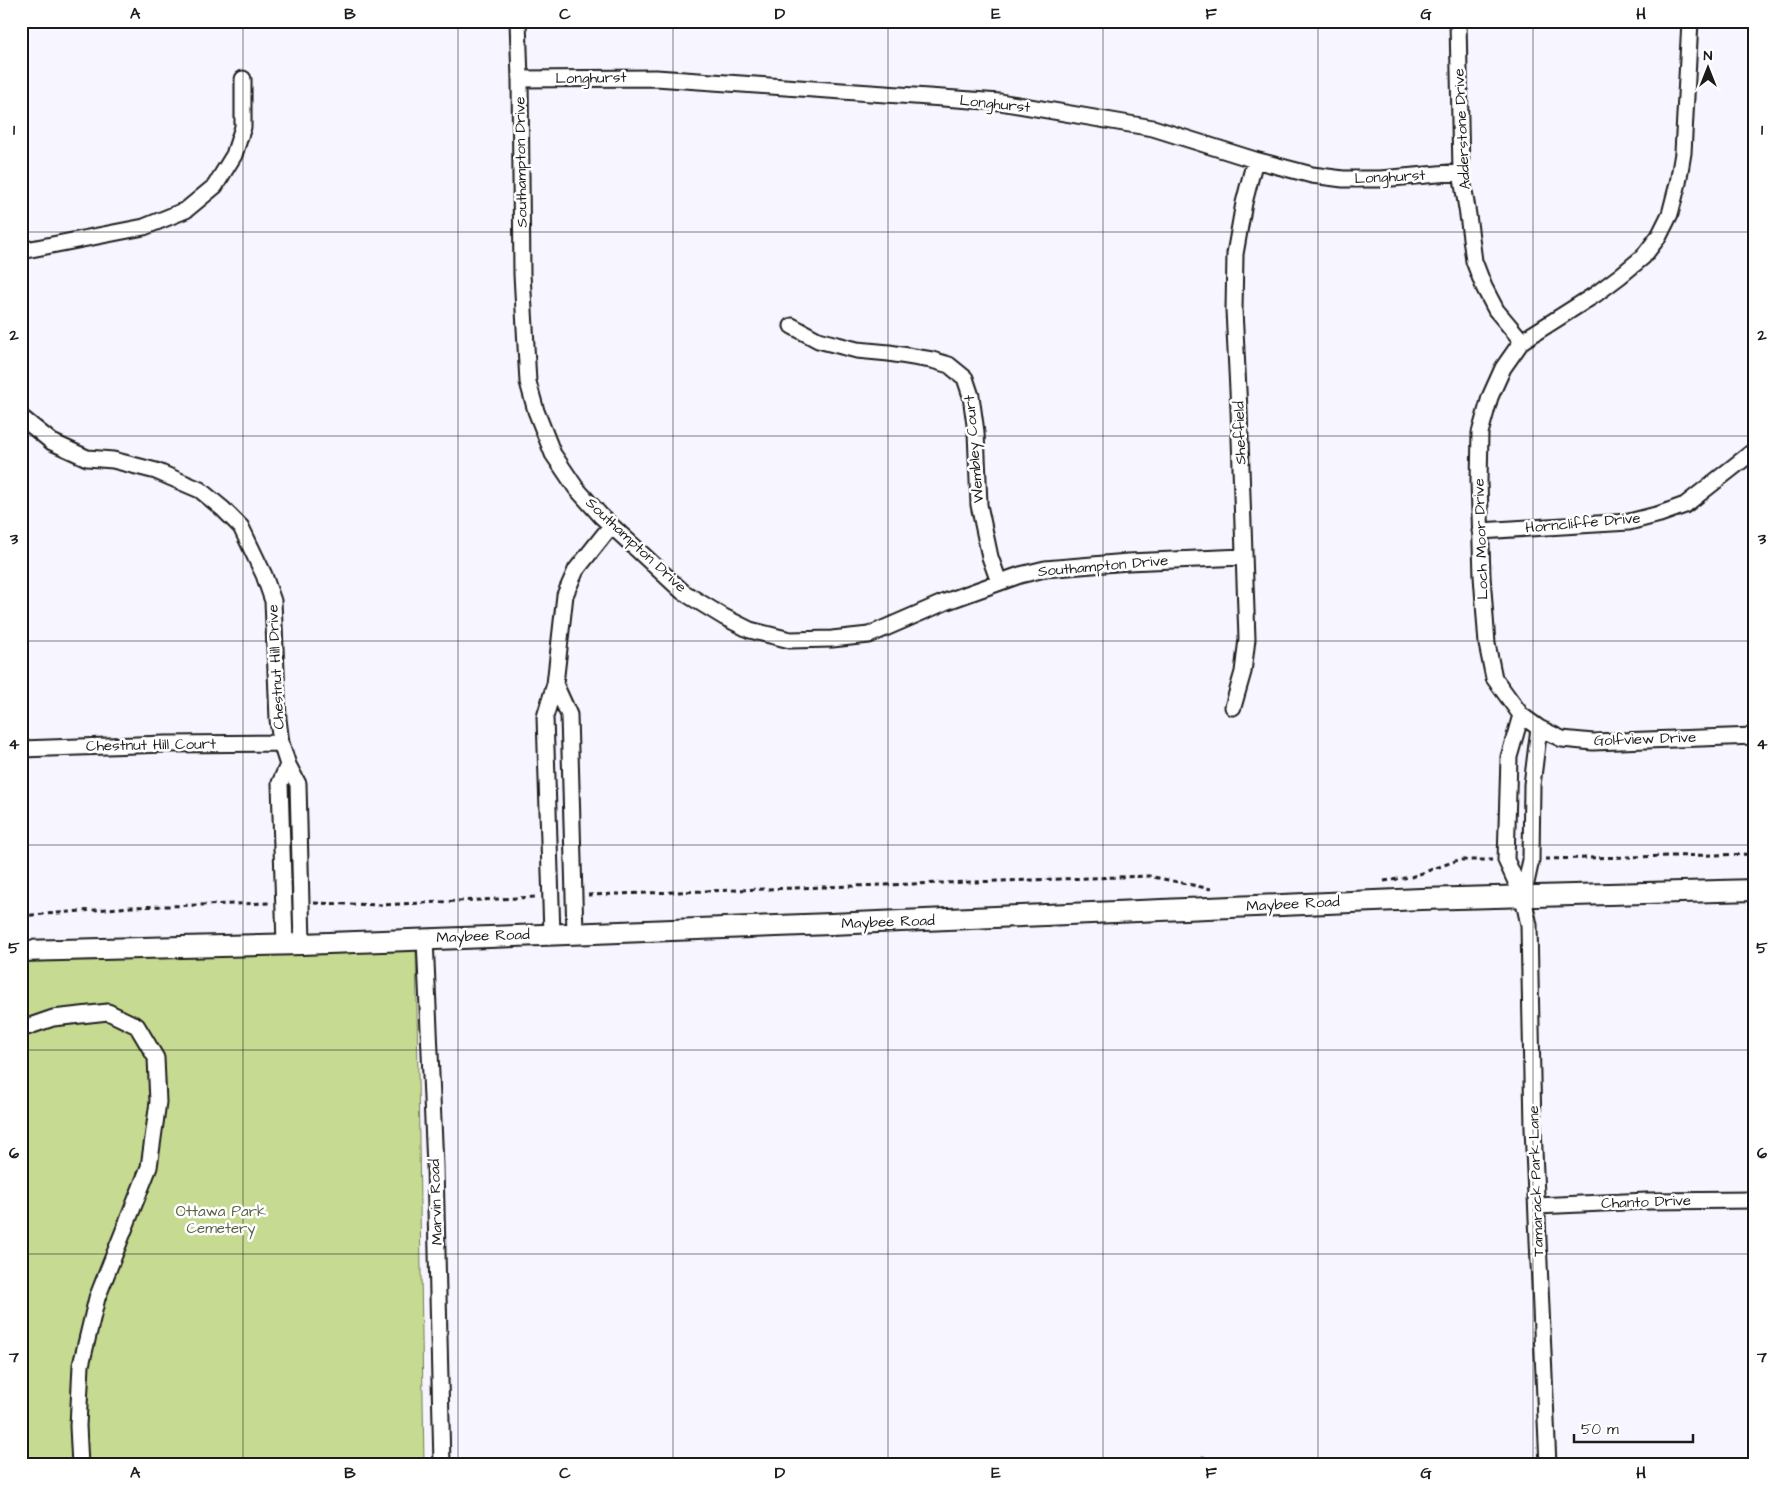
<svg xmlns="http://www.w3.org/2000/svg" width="1776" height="1486" viewBox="0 0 1776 1486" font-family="'Architects Daughter',sans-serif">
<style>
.green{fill:#c6db91;stroke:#717c56}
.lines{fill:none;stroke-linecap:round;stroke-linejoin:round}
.stream{stroke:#65839c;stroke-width:5}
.minor-casing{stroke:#1c1c1c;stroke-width:19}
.major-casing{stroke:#1c1c1c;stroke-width:24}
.path{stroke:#1c1c1c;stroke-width:3;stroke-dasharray:5 4;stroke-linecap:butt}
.minor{stroke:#fff;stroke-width:15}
.major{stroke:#fff;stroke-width:20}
.grid{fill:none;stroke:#1c1c1c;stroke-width:1;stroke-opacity:0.55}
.labels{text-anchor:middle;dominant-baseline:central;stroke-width:5;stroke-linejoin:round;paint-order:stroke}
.street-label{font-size:15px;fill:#1c1c1c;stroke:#fff}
.park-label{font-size:15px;fill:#585f45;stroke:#fff}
.neatline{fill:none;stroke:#1c1c1c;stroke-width:2}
.grid-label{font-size:16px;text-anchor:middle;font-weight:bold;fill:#1c1c1c}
</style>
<rect width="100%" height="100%" fill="#f7f5ff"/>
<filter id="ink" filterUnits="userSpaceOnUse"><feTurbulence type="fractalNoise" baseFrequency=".02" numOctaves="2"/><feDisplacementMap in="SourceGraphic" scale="10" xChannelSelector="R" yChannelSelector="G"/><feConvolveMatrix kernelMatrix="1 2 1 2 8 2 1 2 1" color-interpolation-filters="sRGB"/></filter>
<g filter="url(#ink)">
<!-- green -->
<path class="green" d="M416 946 424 1465H21V959Z"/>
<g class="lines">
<!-- stream -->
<path class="stream" d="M1202 1465 1203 1458"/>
<!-- minor casing -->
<g class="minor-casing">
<path id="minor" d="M518 21 520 79 522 274 528 382 536 411 553 454 576 488 601 516 683 592 724 617 750 630 790 640 832 639 869 635 945 602 1020 575 1045 569 1128 562 1243 557
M1458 21 1461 172 1468 215 1474 261 1484 287 1496 310 1522 341
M1690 21 1683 153 1678 183 1670 214 1659 236 1643 257 1620 276 1596 294 1522 341 1503 368 1490 397 1480 433 1479 481 1482 576 1487 644 1494 678 1521 715 1539 728 1562 739 1593 742 1755 736
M520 79 656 78 1000 102 1153 128 1255 160 1312 175 1343 179H1380L1461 172
M21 251 144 227 186 210 215 186 234 155 243 127V79
M792 326 818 340 857 350 889 353 932 360 949 365 965 378 971 396 976 432 979 505 990 557 999 582
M21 417 52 442 87 458 113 460 156 471 200 490 223 509 241 527 264 575 273 601 278 719 281 743 288 765
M1480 531 1629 522 1660 514 1685 505 1755 450
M555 684 565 595 576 570 611 526
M1233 707 1243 672 1247 639 1239 410 1234 310 1235 254 1244 203 1255 160
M1521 715 1509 757 1506 860 1523 897 1531 860 1532 785 1539 728
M21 749 165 744 281 743
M1523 897 1529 925 1533 1128 1548 1465
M552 934 545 717 555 684 569 715 575 933
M425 939 435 1166 442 1465
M285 944 280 783 288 765 298 784 302 944
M21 1029 53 1018 108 1012 137 1026 156 1058 158 1102 149 1167 97 1298 81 1365 78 1426 80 1465
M1537 1206 1647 1201 1755 1200"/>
</g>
<!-- major casing -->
<g class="major-casing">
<path id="major" d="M21 951 302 944 831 924 1421 899 1755 890"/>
</g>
<!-- path -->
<path class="path" d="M1545 859 1755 854
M1384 881 1411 877 1458 860H1492
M588 895 1149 876 1211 889
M314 903 382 905 537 897
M21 916 131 907 270 903"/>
<!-- minor -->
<use href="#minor" class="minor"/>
<!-- major -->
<use href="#major" class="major"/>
</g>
</g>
<!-- grid -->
<path class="grid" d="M243 21V1465M458 21V1465M673 21V1465M888 21V1465M1103 21V1465M1318 21V1465M1533 21V1465M21 232H1755M21 436H1755M21 641H1755M21 845H1755M21 1050H1755M21 1254H1755"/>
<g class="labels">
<!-- street labels -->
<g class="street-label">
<text transform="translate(591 78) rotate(-1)">Longhurst</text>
<text transform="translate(995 104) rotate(6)">Longhurst</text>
<text transform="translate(1462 129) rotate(-93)">Adderstone Drive</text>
<text transform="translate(521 162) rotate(-91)">Southampton Drive</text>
<text transform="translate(1390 177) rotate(-3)">Longhurst</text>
<text transform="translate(1240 433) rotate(-92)">Sheffield</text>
<text transform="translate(974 449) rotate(-95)">Wembley Court</text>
<text transform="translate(1583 523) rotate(-5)">Horncliffe Drive</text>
<text transform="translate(1481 539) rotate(-92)">Loch Moor Drive</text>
<text transform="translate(636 545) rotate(43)">Southampton Drive</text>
<text transform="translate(1103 566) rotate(-5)">Southampton Drive</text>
<text transform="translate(276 667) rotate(-93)">Chestnut Hill Drive</text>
<text transform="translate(1645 739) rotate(-2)">Golfview Drive</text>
<text transform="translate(151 745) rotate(-1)">Chestnut Hill Court</text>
<text transform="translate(1293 904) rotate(-3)">Maybee Road</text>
<text transform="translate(888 922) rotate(-2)">Maybee Road</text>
<text transform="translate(483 936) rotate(-2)">Maybee Road</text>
<text transform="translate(1536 1181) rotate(-92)">Tamarack Park Lane</text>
<text transform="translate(436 1202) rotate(-92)">Marvin Road</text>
<text transform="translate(1646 1202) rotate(-2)">Chanto Drive</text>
</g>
<!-- park labels -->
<g class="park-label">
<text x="221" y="1211">Ottawa Park<tspan x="221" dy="17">Cemetery</tspan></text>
</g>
</g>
<!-- margin -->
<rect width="1776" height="1486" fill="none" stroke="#fff" stroke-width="55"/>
<!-- north arrow -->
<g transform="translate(1708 68)" stroke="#ffffff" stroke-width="4" paint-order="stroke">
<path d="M0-4L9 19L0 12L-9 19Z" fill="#1c1c1c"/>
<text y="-8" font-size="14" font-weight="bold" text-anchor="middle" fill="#1c1c1c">N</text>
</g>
<!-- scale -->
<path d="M1574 1434v8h119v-8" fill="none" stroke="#1c1c1c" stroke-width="2.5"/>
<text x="1581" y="1434" font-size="15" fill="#1c1c1c" stroke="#ffffff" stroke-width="4" paint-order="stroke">50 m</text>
<rect x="28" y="28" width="1720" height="1430" class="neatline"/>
<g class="grid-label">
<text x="135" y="19">A</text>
<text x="350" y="19">B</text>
<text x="565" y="19">C</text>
<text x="780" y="19">D</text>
<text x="996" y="19">E</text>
<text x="1211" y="19">F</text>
<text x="1426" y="19">G</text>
<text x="1641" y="19">H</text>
<text x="14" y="135">1</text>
<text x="1762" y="135">1</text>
<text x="14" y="340">2</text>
<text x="1762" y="340">2</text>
<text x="14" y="544">3</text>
<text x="1762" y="544">3</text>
<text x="14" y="749">4</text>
<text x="1762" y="749">4</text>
<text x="14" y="953">5</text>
<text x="1762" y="953">5</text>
<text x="14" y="1158">6</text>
<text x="1762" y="1158">6</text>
<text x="14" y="1362">7</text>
<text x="1762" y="1362">7</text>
<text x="135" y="1478">A</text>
<text x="350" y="1478">B</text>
<text x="565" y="1478">C</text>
<text x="780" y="1478">D</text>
<text x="996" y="1478">E</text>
<text x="1211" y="1478">F</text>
<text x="1426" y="1478">G</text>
<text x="1641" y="1478">H</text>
</g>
</svg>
